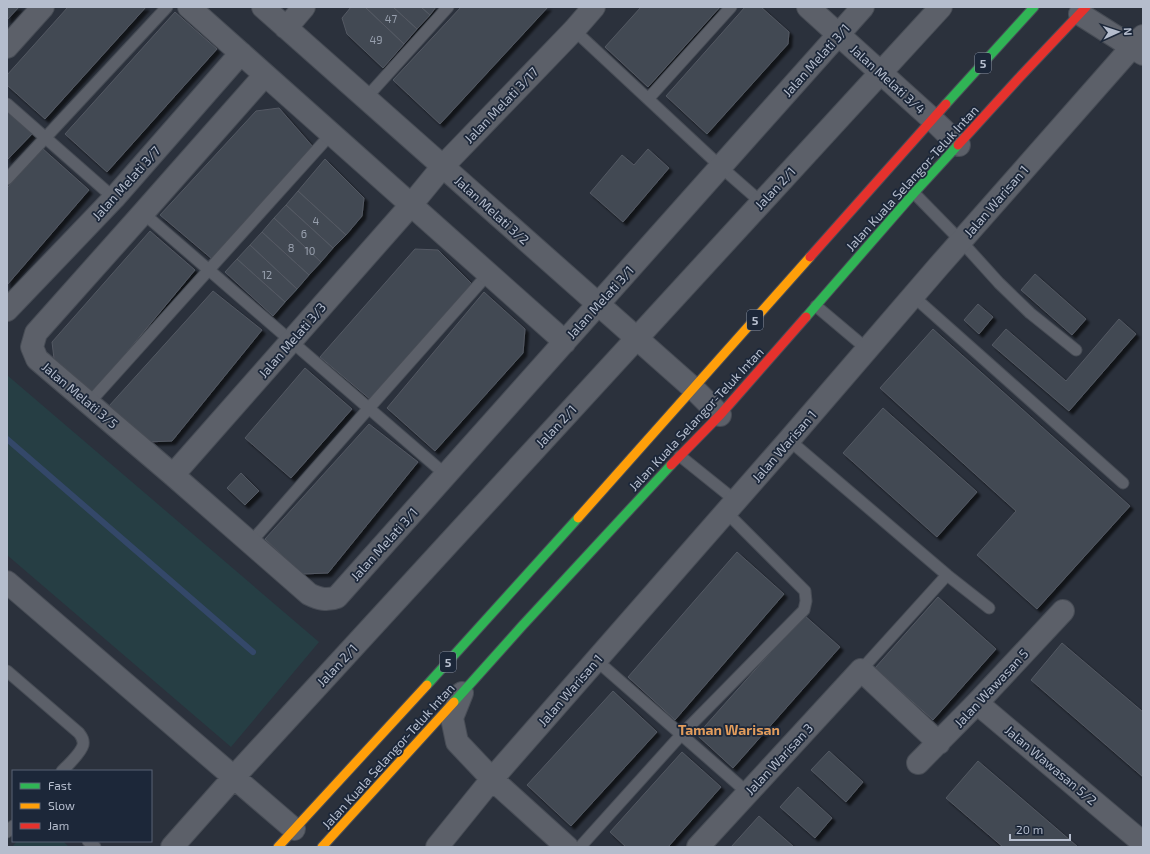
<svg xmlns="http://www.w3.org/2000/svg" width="1150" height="854" viewBox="0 0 1150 854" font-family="'Exo 2',sans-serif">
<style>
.green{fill:#263e44}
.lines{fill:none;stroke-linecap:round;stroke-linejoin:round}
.stream{stroke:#344869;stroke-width:6}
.building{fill:#434852;stroke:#535963;filter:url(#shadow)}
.lane-casing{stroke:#474c55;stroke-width:13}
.street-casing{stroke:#474c55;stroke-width:24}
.fast-casing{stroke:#484d57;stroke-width:11}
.slow-casing{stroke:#484d57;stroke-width:11}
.jam-casing{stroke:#484d57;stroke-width:11}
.lane{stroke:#5c6069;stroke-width:11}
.street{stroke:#5c6069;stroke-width:22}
.fast{stroke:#30b455;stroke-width:9}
.slow{stroke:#ff9f0a;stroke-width:9}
.jam{stroke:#e5322d;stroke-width:9}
.labels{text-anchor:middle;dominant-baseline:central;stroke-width:3.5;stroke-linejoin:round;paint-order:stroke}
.number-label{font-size:11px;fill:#98a0ae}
.shield{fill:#1c2739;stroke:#8790a1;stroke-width:1}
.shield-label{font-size:12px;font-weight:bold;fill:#b5bdcd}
.street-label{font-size:13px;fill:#b5bdcd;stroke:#1c2739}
.neighbourhood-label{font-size:14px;font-weight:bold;fill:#e19c5c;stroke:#1c2739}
</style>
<defs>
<filter id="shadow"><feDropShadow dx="3.5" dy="3.5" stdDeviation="1" flood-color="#0009"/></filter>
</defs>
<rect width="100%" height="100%" fill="#2b313c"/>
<!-- green -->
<path class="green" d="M7 375 319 642 231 747 7 555Z
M17 841H63L69 847H12Z"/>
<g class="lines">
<!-- stream -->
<path class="stream" d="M7 439 253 652"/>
</g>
<!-- building -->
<path class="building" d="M7 7H19L7 20Z
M68 7H146L45 119 7 85V75Z
M351 7H365L404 44 383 68 347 34 342 18Z
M365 7H393L417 29 404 44Z
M393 7H421L430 15 417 29Z
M421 7H436L430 15Z
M461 7H548L440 124 393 80Z
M641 7H720L648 87 605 47Z
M745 7H761L789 32 788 44 707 134 666 96Z
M175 12 217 49 107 172 65 134Z
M7 108 33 133 7 160Z
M279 108 314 148 212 259 160 215 256 111Z
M42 148 89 190 7 285V188Z
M648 149 669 168 623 222 590 193 622 155 634 165Z
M325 159 364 198 362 216 346 235 298 191Z
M298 191 346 235 333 248 286 205Z
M286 205 333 248 321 262 274 218Z
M274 218 321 262 309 275 262 232Z
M150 231 195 270 92 394 55 367 52 342Z
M262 232 309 275 297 289 250 245Z
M250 245 297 289 285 302 237 259Z
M415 249 438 250 475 287 371 400 320 357Z
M237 259 285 302 273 316 225 272Z
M1035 274 1086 319 1072 335 1021 290Z
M213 291 262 330 172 441 146 442 109 406Z
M484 292 525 329 523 353 435 451 387 408Z
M978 304 993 317 979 334 964 320Z
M1119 319 1136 334 1069 411 992 345 1006 329 1066 381Z
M933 329 1130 506 1037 609 977 555 1016 511 880 388Z
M305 368 352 409 291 478 245 438Z
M883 408 977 492 937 537 843 453Z
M369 424 418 462 328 573 302 574 265 539Z
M241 473 259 491 245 505 227 488Z
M737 552 784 594 675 720 628 677Z
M938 597 996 649 933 720 875 668Z
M804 615 840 647 733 768 697 735Z
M1062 643 1143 712V777L1031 680Z
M613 691 657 732 571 826 527 785Z
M829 751 863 782 846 802 811 770Z
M682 752 721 787 668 847H626L610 832Z
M978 761 1078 847H1003L946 798Z
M798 787 832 818 815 838 780 807Z
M759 816 794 847H731Z"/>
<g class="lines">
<!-- lane casing -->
<g class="lane-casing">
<path id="lane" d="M574 30 721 167 761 202
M366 98 448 7
M648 99 731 7
M7 104 114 198
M7 179 167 7
M914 193 961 241 999 283 1030 313 1076 350
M143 213 446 475
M913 296 1123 483
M816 306 867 349
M89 403 331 134
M789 440 947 575 989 608
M680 456 736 501
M250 543 369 408 488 274
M596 660 748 793
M861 670 947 575
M7 671 79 733C82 737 84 740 83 745 81 753 68 765 62 771
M7 832 13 826
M88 841 95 847
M580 847 681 735 804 610 806 601 805 591 726 512"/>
</g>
<!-- street casing -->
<g class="street-casing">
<path id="street" d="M189 7 565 342
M263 7 694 389 720 415
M808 7 932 119 959 145
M1080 14 1132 47 1143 36
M286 28 304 7
M7 47 43 7
M265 75 143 213 36 333 32 347 37 359 173 475 309 594C319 599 327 601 337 597L863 7
M7 310 114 198 241 53
M173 475 411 205 443 166 574 30 594 7
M7 582 294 829
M462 693 452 718 457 742 492 779 567 847
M977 703 1143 843
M918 763 977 703 1063 611
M172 847 234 777 941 7
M437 847 492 779 789 440 938 267 1132 47 1143 54
M698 847 861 670 939 743"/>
</g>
<!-- fast casing -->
<g class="fast-casing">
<path id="fast" d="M946 104 1034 7
M806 317 914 193 958 145
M427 685 578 518
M454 702 522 626 671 465"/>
</g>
<!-- slow casing -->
<g class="slow-casing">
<path id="slow" d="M578 518 810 257
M278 847 427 685
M322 847 454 702"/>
</g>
<!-- jam casing -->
<g class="jam-casing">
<path id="jam" d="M958 145 1018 79 1086 7
M810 257 946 104
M671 465 720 415 806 317"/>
</g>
<!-- lane -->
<use href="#lane" class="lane"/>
<!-- street -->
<use href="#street" class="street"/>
<!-- fast -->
<use href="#fast" class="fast"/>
<!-- slow -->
<use href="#slow" class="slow"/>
<!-- jam -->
<use href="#jam" class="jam"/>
</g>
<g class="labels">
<!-- number labels -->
<g class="number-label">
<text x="391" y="18">47</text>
<text x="376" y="39">49</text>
<text x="316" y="220">4</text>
<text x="304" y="233">6</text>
<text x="291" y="247">8</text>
<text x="310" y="250">10</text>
<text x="267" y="274">12</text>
</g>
<!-- shield labels -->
<g class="shield">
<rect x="975" y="53" width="16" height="20" rx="3"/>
<rect x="747" y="310" width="16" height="20" rx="3"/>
<rect x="440" y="652" width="16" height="20" rx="3"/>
</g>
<g class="shield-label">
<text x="983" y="63">5</text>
<text x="755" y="320">5</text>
<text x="448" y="662">5</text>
</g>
<!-- street labels -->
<g class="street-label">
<text transform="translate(816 60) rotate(-48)">Jalan Melati 3/1</text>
<text transform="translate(888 79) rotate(42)">Jalan Melati 3/4</text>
<text transform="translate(501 105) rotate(-46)">Jalan Melati 3/17</text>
<text transform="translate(912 178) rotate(-48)">Jalan Kuala Selangor-Teluk Intan</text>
<text transform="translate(126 183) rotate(-48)">Jalan Melati 3/7</text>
<text transform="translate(775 188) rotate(-47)">Jalan 2/1</text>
<text transform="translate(996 201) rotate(-49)">Jalan Warisan 1</text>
<text transform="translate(492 210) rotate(42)">Jalan Melati 3/2</text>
<text transform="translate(600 302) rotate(-48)">Jalan Melati 3/1</text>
<text transform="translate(292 340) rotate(-49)">Jalan Melati 3/3</text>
<text transform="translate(80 395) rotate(40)">Jalan Melati 3/5</text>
<text transform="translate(696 419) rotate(-47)">Jalan Kuala Selangor-Teluk Intan</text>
<text transform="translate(556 426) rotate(-47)">Jalan 2/1</text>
<text transform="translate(784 446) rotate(-49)">Jalan Warisan 1</text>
<text transform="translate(384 544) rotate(-48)">Jalan Melati 3/1</text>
<text transform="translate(337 665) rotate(-47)">Jalan 2/1</text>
<text transform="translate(991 688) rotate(-47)">Jalan Wawasan 5</text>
<text transform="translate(570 690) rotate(-49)">Jalan Warisan 1</text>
<text transform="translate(388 756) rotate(-48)">Jalan Kuala Selangor-Teluk Intan</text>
<text transform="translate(779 759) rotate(-47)">Jalan Warisan 3</text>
<text transform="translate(1051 765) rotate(40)">Jalan Wawasan 5/2</text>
</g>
<!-- neighbourhood labels -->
<g class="neighbourhood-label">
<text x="729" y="729">Taman Warisan</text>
</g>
</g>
<!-- border -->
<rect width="1150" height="854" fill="none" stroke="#b5bdcd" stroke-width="16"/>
<!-- legend -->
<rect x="12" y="770" width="140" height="72" fill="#1c2739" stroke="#596374"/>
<rect x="20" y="783" width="20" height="6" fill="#30b455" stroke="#596374"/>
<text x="48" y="790" font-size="12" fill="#b5bdcd">Fast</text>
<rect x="20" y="803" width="20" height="6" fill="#ff9f0a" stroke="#596374"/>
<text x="48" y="810" font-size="12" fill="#b5bdcd">Slow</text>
<rect x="20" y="823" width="20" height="6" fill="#e5322d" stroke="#596374"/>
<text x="48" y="830" font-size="12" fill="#b5bdcd">Jam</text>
<!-- north arrow -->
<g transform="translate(1118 32) rotate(87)" stroke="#1c2739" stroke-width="3" paint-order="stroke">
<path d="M0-3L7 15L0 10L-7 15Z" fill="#b5bdcd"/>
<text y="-6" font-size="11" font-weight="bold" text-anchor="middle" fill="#b5bdcd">N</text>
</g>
<!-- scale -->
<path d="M1010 834v6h60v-6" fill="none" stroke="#b5bdcd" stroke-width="2"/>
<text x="1016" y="834" font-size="12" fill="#b5bdcd" stroke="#1c2739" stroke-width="3" paint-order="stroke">20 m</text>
</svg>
